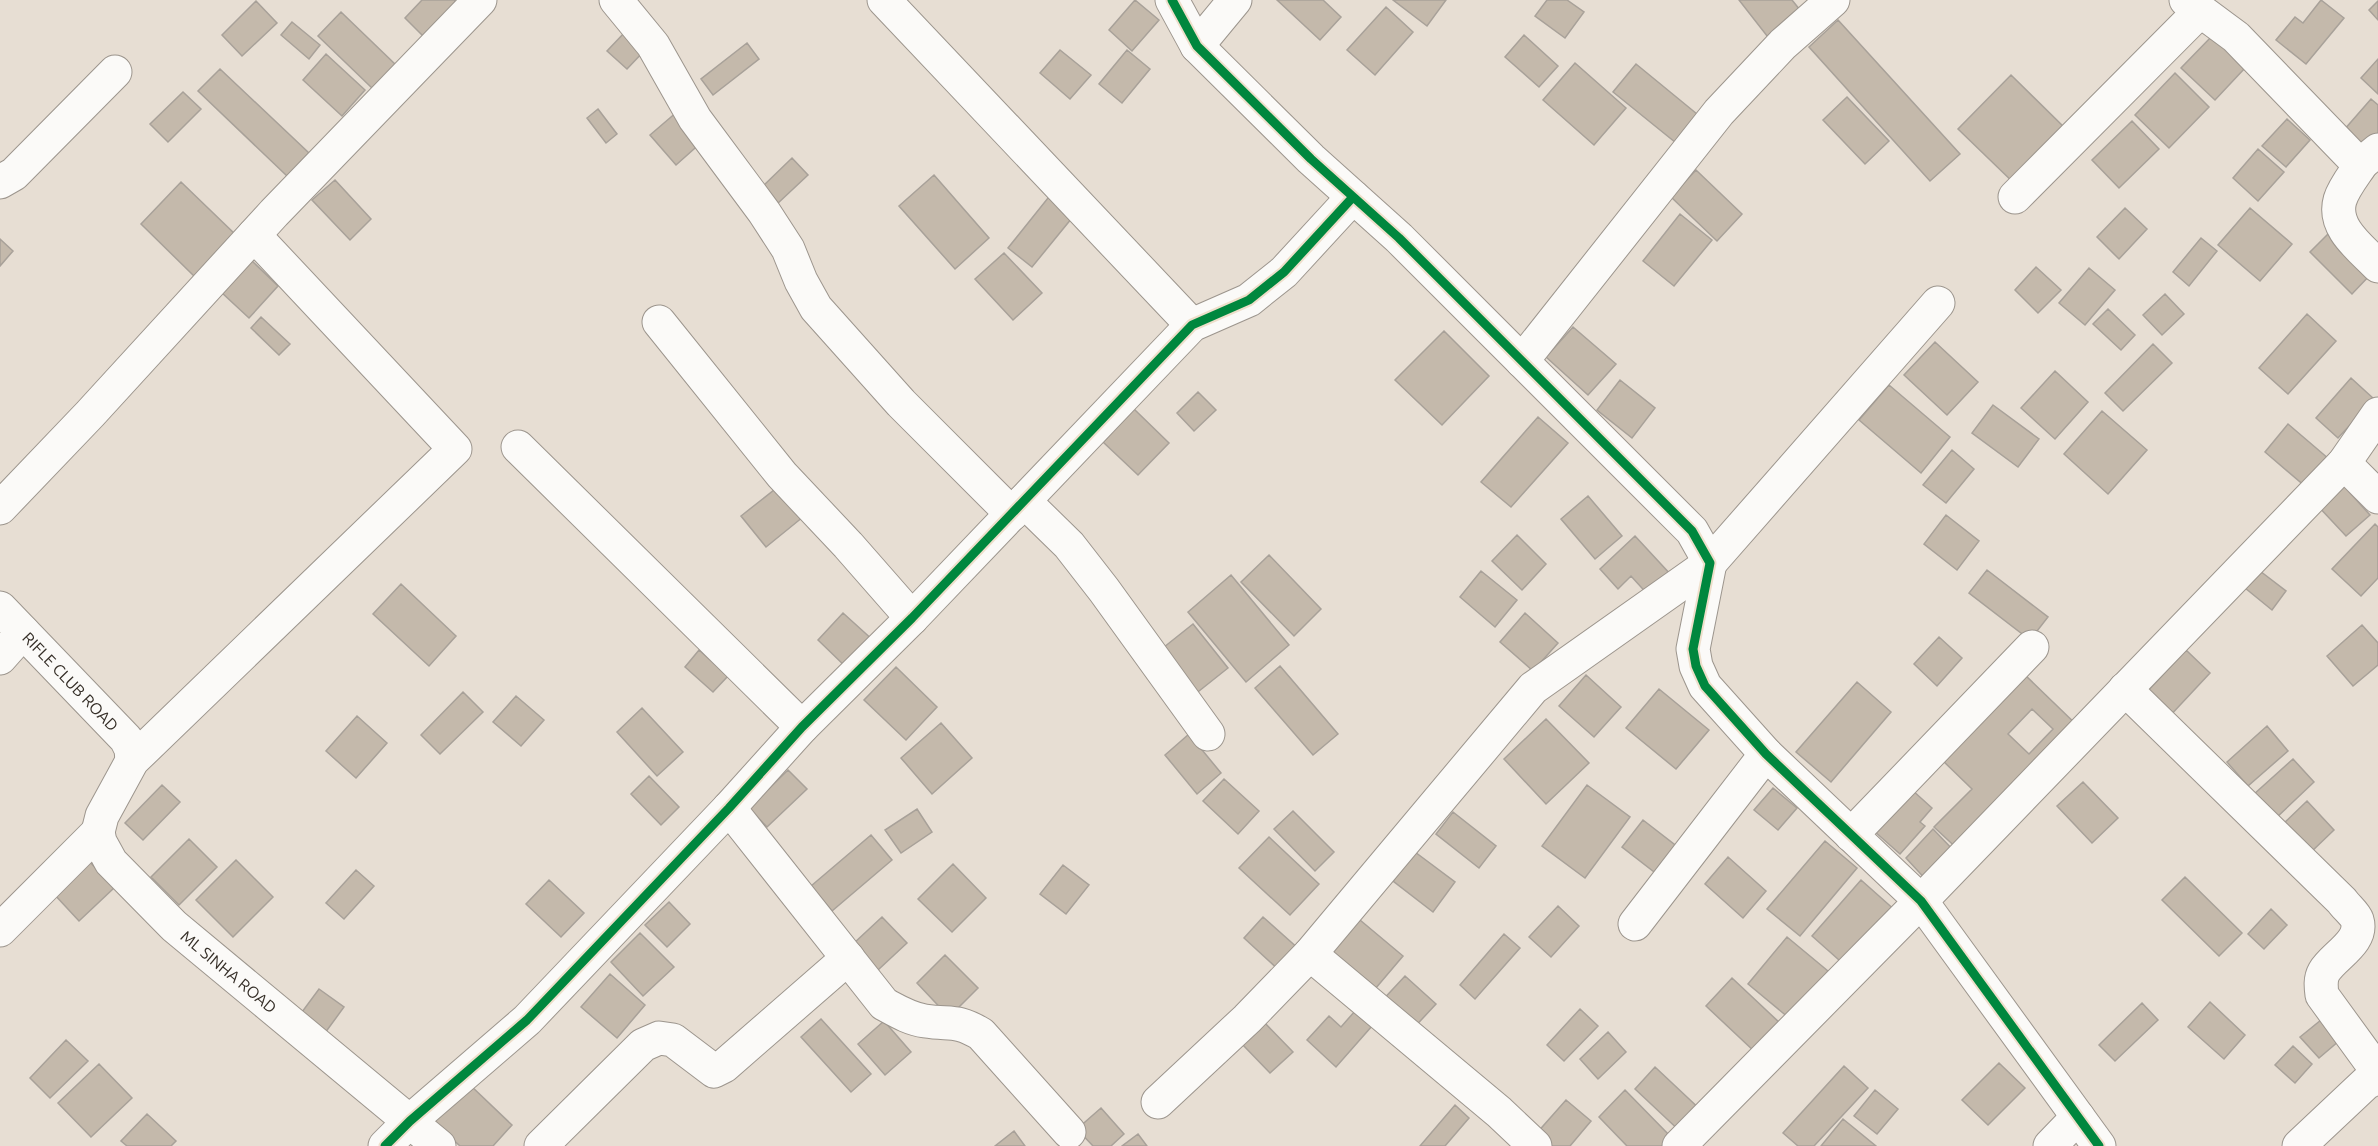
<svg xmlns="http://www.w3.org/2000/svg" width="2378" height="1146" viewBox="0 0 2378 1146" font-family="Ubuntu,sans-serif">
<style>
.building{fill:#c4b9ab;stroke:#a8a199;stroke-width:1.5;fill-rule:evenodd}
.lines{fill:none;stroke-linecap:round;stroke-linejoin:round}
.minor-casing{stroke:#9c958d;stroke-width:35}
.minor{stroke:#fbfaf8;stroke-width:33}
.cycleway-casing{stroke:#efdfcb;stroke-width:13}
.cycleway{stroke:#00873e;stroke-width:9}
.labels{text-anchor:middle;dominant-baseline:central;stroke-width:4.5;stroke-linejoin:round;paint-order:stroke}
.street-label{font-size:16px;fill:#352e27;stroke:#efdfcb}
</style>
<rect width="100%" height="100%" fill="#e7ded3"/>
<!-- building -->
<path class="building" d="M422 0H454L461 7 428 41 405 18Z
M1135 0 1159 20 1132 51 1109 30Z
M1277 0H1323L1341 17 1320 40Z
M1393 0H1446L1427 26Z
M1547 0H1567L1584 12 1565 38 1535 16Z
M1739 0H1792L1804 15 1771 41Z
M2321 0 2344 18 2306 64 2276 40 2295 17 2303 23Z
M256 1 277 23 242 56 222 35Z
M2378 1V20L2369 10Z
M1386 7 1413 32 1375 75 1347 50Z
M341 12 396 65 373 89 318 36Z
M1838 20 1960 154 1930 181 1809 47Z
M292 22 320 45 309 59 281 35Z
M625 32 645 50 627 69 607 51Z
M1524 35 1558 66 1539 87 1505 57Z
M2212 36 2245 68 2215 100 2181 68Z
M747 43 759 59 713 95 701 79Z
M1060 50 1091 75 1070 99 1040 73Z
M1127 50 1150 69 1122 103 1099 84Z
M326 54 365 90 342 116 303 80Z
M2378 59V94L2361 78Z
M1575 63 1626 108 1594 145 1543 100Z
M1636 64 1708 123 1686 151 1613 92Z
M220 69 309 153 287 176 198 91Z
M2175 73 2209 107 2169 148 2135 115Z
M2011 75 2071 134 2019 188 1958 129Z
M183 92 201 109 168 142 150 124Z
M1847 97 1889 141 1865 164 1823 120Z
M2371 99 2378 105V144L2371 152 2344 130Z
M598 109 617 134 606 143 587 118Z
M678 111 703 141 676 165 650 135Z
M2287 119 2310 140 2286 167 2262 146Z
M2132 121 2159 149 2119 188 2092 160Z
M2258 149 2284 172 2258 201 2233 178Z
M792 158 808 175 776 205 761 188Z
M1696 170 1742 214 1717 241 1671 197Z
M934 175 989 238 955 269 899 206Z
M335 180 371 219 350 240 312 200Z
M181 182 237 236 196 278 141 224Z
M1052 193 1076 213 1032 267 1008 248Z
M2125 208 2147 229 2119 259 2097 237Z
M2250 208 2292 244 2260 281 2218 245Z
M1680 214 1712 240 1674 286 1643 261Z
M2330 232 2371 274 2352 294 2310 252Z
M2201 238 2217 251 2189 286 2173 272Z
M0 239 13 251 0 266Z
M1004 253 1042 293 1013 320 975 279Z
M251 260 278 286 249 318 221 292Z
M2036 267 2061 290 2038 313 2015 290Z
M2089 268 2115 290 2085 325 2059 303Z
M2165 294 2184 314 2162 335 2143 315Z
M2108 309 2135 335 2121 350 2093 324Z
M2307 314 2336 341 2288 394 2259 368Z
M261 317 290 344 279 355 251 328Z
M1573 327 1616 364 1588 395 1546 357Z
M1444 331 1489 376 1442 425 1395 380Z
M1935 342 1978 382 1947 415 1904 375Z
M2153 344 2172 363 2123 411 2105 393Z
M2055 371 2088 402 2055 439 2021 408Z
M2351 378 2374 399 2338 438 2316 418Z
M1620 380 1655 408 1632 438 1597 410Z
M1889 385 1950 437 1921 473 1859 420Z
M1198 392 1216 410 1194 431 1177 413Z
M1993 405 2039 439 2018 467 1972 433Z
M1134 409 1169 443 1138 475 1103 442Z
M2102 411 2147 450 2108 494 2064 454Z
M1538 417 1568 443 1511 507 1481 482Z
M2288 424 2336 465 2313 493 2265 452Z
M1952 450 1974 469 1946 503 1923 485Z
M2341 483 2370 515 2346 536 2317 505Z
M779 486 803 517 766 547 741 516Z
M1588 496 1622 536 1595 559 1561 519Z
M1946 515 1979 541 1957 570 1924 544Z
M2375 524 2378 527V578L2361 596 2332 569Z
M1517 535 1546 564 1522 590 1492 561Z
M1635 536 1672 576 1650 597 1631 576 1618 589 1600 569Z
M1269 555 1321 609 1294 636 1241 582Z
M1987 570 2048 617 2030 640 1969 593Z
M1481 571 1517 600 1495 627 1460 597Z
M2260 571 2286 591 2272 610 2245 588Z
M1231 575 1289 645 1246 682 1188 612Z
M401 584 456 636 429 666 373 614Z
M843 613 875 642 849 670 818 640Z
M1525 613 1558 643 1533 671 1500 642Z
M1193 624 1228 668 1189 699 1154 655Z
M2362 625 2378 643V665L2353 686 2327 656Z
M1939 637 1962 658 1937 686 1914 664Z
M699 650 728 676 713 692 685 667Z
M2186 650 2210 673 2168 718 2144 695Z
M1280 666 1338 734 1313 755 1255 688Z
M896 667 937 707 906 740 864 700Z
M2023 673 2084 732 1964 855 1934 827 1972 789 1940 758ZM2032 709 2053 729 2029 754 2008 734Z
M1586 675 1621 707 1594 737 1559 706Z
M1857 682 1891 712 1831 782 1796 752Z
M1659 689 1709 730 1676 769 1626 728Z
M463 692 483 712 440 754 421 735Z
M516 696 544 720 521 746 493 722Z
M642 708 683 752 657 776 617 732Z
M357 716 387 743 356 778 326 751Z
M1546 719 1589 763 1546 804 1504 759Z
M941 723 972 758 932 794 901 758Z
M2267 726 2288 751 2248 786 2227 762Z
M1189 734 1221 773 1197 794 1165 755Z
M2293 759 2314 782 2275 819 2253 795Z
M788 770 807 789 767 827 749 808Z
M649 776 679 807 661 825 631 794Z
M1224 779 1259 811 1238 834 1203 801Z
M2083 782 2118 818 2092 843 2057 806Z
M162 785 180 802 143 840 125 823Z
M1587 785 1630 817 1585 878 1542 846Z
M1773 788 1797 808 1778 830 1754 810Z
M1911 789 1932 808 1920 822 1925 826 1900 854 1873 830Z
M2307 801 2334 830 2308 855 2281 826Z
M917 809 932 832 901 853 885 830Z
M1293 811 1334 852 1315 871 1274 829Z
M1453 812 1496 846 1479 868 1436 834Z
M1643 820 1679 848 1658 875 1622 847Z
M1933 829 1957 854 1929 883 1906 858Z
M871 835 892 860 832 911 811 886Z
M1269 837 1319 884 1290 915 1239 868Z
M189 839 217 867 179 905 151 877Z
M1825 841 1857 868 1800 936 1767 909Z
M1415 852 1455 882 1433 912 1393 881Z
M1728 857 1766 891 1743 918 1705 884Z
M236 860 273 897 233 937 196 900Z
M89 861 114 888 79 921 54 894Z
M953 864 986 898 952 932 918 899Z
M1063 865 1089 885 1066 914 1040 894Z
M356 870 374 886 344 919 326 903Z
M2185 877 2242 933 2219 956 2162 900Z
M549 880 584 913 561 937 526 904Z
M1861 880 1897 912 1848 968 1812 936Z
M669 902 690 924 667 947 645 925Z
M1558 906 1579 926 1551 957 1529 937Z
M2271 909 2287 925 2264 949 2248 934Z
M1354 915 1403 956 1370 995 1322 955Z
M882 917 907 943 878 970 853 944Z
M1263 917 1300 950 1281 972 1244 938Z
M640 933 674 967 643 996 611 962Z
M1504 934 1520 948 1475 999 1460 985Z
M1787 937 1828 971 1789 1018 1748 984Z
M945 955 978 988 949 1017 917 983Z
M610 974 645 1005 617 1038 581 1007Z
M1405 976 1436 1004 1410 1032 1379 1004Z
M1732 978 1782 1025 1756 1053 1706 1006Z
M319 989 344 1007 325 1033 299 1016Z
M2210 1002 2245 1035 2224 1059 2188 1027Z
M2142 1003 2158 1020 2115 1061 2099 1045Z
M1580 1009 1598 1026 1564 1061 1547 1045Z
M1355 1011 1372 1026 1336 1067 1307 1040 1329 1016 1341 1027Z
M821 1019 871 1074 851 1092 801 1037Z
M2321 1020 2339 1041 2319 1058 2300 1037Z
M884 1021 911 1052 885 1075 858 1044Z
M1263 1021 1293 1052 1270 1073 1241 1043Z
M1608 1032 1626 1052 1598 1079 1580 1059Z
M66 1040 88 1061 50 1098 30 1078Z
M2293 1046 2312 1064 2295 1083 2275 1065Z
M1999 1063 2025 1088 1988 1125 1962 1100Z
M99 1064 132 1098 91 1137 58 1103Z
M1844 1066 1868 1088 1814 1146H1798L1783 1133Z
M1655 1067 1704 1113 1684 1135 1635 1089Z
M469 1084 512 1125 493 1146H460L434 1122Z
M1625 1090 1672 1138 1664 1146H1627L1599 1117Z
M1875 1090 1898 1109 1877 1134 1854 1116Z
M1566 1100 1591 1121 1570 1146H1550L1536 1134Z
M1455 1105 1469 1118 1445 1146H1420Z
M1101 1108 1124 1134 1111 1146H1093L1077 1129Z
M147 1114 176 1141 171 1146H127L121 1141Z
M1843 1119 1876 1146H1821Z
M1014 1131 1025 1146H995Z
M1138 1134 1147 1146H1122Z"/>
<g class="lines">
<!-- minor casing -->
<g class="minor-casing">
<g id="minor">
<path d="M616 0 653 45 695 119 764 212 788 249 801 281 816 308 901 403 1012 514"/>
<path d="M884 0 1192 325"/>
<path d="M1172 0 1197 46 1311 159 1399 238 1692 531 1710 563 1693 649 1696 666 1705 686 1766 754 1921 901 2099 1146"/>
<path d="M2186 0 2236 37 2352 157 2362 163 2378 150"/>
<path d="M1197 46 1235 0"/>
<path d="M2362 163C2355 174 2344 187 2340 200 2332 228 2361 248 2378 266"/>
<path d="M0 182 14 174 115 72"/>
<path d="M2015 197 2200 11"/>
<path id="s1" d="M254 235 455 449 132 761 102 816 98 832 100 842 111 862 174 926 439 1146"/>
<path d="M659 322 782 475 848 545 912 618"/>
<path d="M1522 361 1719 112 1783 44 1833 0"/>
<path d="M518 447 802 727"/>
<path d="M2344 463 2378 497"/>
<path d="M1024 501 1069 545 1104 590 1208 734"/>
<path d="M0 508 90 414 274 213 480 0"/>
<path id="s2" d="M0 608 126 739 131 749 132 761"/>
<path d="M0 658 23 632"/>
<path d="M2125 689 2342 901C2346 907 2355 914 2357 920 2364 942 2333 956 2324 972 2320 979 2321 987 2322 995L2378 1072"/>
<path d="M729 808 884 1004C897 1011 910 1019 925 1021 951 1025 956 1019 981 1034L1069 1132"/>
<path d="M1851 835 2032 647"/>
<path d="M1635 924 1766 754"/>
<path d="M0 930 98 832"/>
<path d="M1310 954 1499 1112 1535 1146"/>
<path d="M1158 1102 1247 1019 1310 954 1533 688 1710 563 1938 303"/>
<path d="M385 1146 410 1121 527 1020 729 808 802 727 912 618 1192 325 1249 300 1284 272 1353 197"/>
<path d="M541 1146 643 1045 659 1038 673 1040 714 1071 724 1066 848 958"/>
<path d="M1679 1146 1921 901 2344 463 2378 414"/>
<path d="M2050 1146 2078 1117"/>
<path d="M2299 1146 2366 1083 2378 1077"/>
</g>
</g>
<!-- minor -->
<use href="#minor" class="minor"/>
<!-- cycleway casing -->
<g class="cycleway-casing">
<path id="cycleway" d="M1172 0 1197 46 1311 159 1399 238 1692 531 1710 563 1693 649 1696 666 1705 686 1766 754 1921 901 2099 1146
M385 1146 410 1121 527 1020 729 808 802 727 912 618 1192 325 1249 300 1284 272 1353 197"/>
</g>
<!-- cycleway -->
<use href="#cycleway" class="cycleway"/>
</g>
<g class="labels">
<!-- street labels -->
<g class="street-label">
<text stroke="none"><textPath href="#s2" startOffset="102">RIFLE CLUB ROAD</textPath></text>
<text stroke="none"><textPath href="#s1" startOffset="1016">ML SINHA ROAD</textPath></text>
</g>
</g>
</svg>
